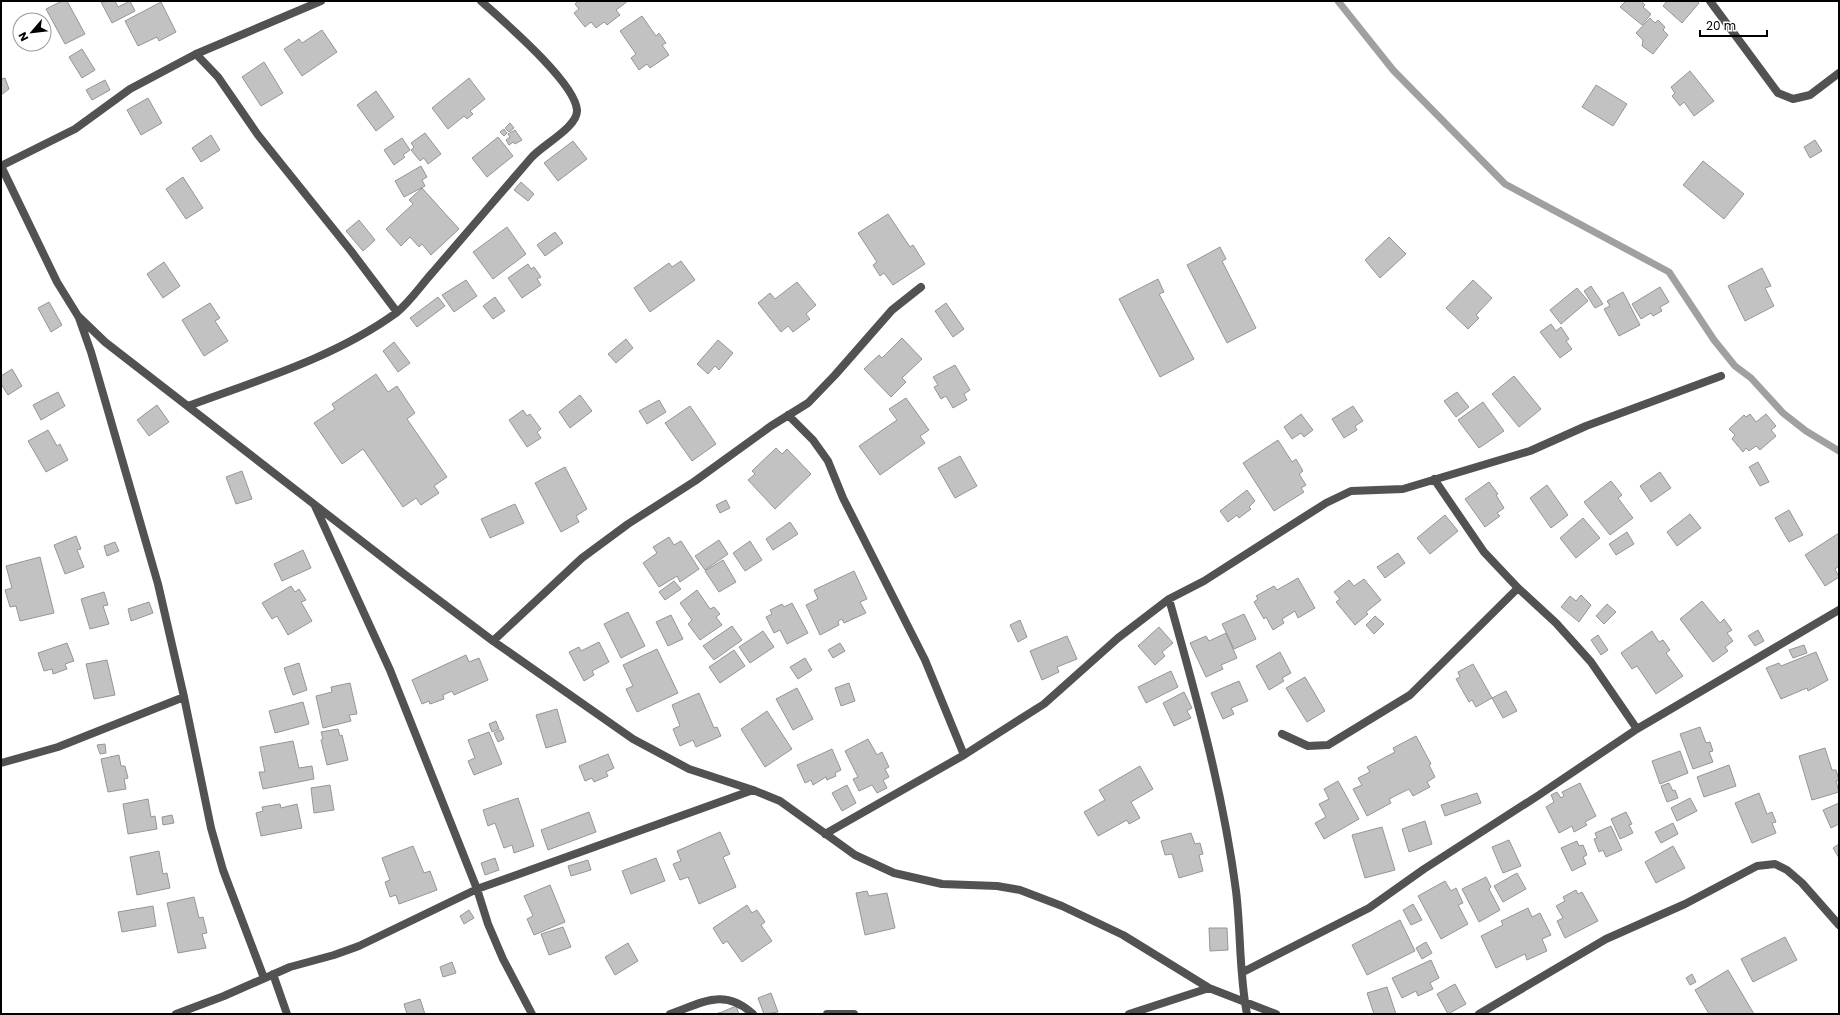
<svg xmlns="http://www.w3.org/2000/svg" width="1840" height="1015" viewBox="0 0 1840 1015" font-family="Poppins,sans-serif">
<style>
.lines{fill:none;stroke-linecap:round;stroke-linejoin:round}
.stream{stroke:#a0a0a0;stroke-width:7}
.building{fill:#c2c2c2;stroke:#969696}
.minor{stroke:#525252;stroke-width:8}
</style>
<rect width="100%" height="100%" fill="#fff"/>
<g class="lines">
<!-- stream -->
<path class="stream" d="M1338 1 1393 70 1505 184 1669 272 1714 340 1735 366 1751 378 1783 413 1806 431 1839 451"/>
</g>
<!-- building -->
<path class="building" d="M62 1H67L85 34 65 44 46 9Z
M115 1 118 7 130 1 135 11 112 23 101 2Z
M578 1H628L616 10 620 15 607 25 604 22 596 28 591 22 585 27 574 13 579 9 575 4Z
M1626 1H1641L1645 5 1643 7 1651 14 1642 25 1620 7Z
M1667 1H1697L1699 3 1682 23 1663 6Z
M161 2 176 32 159 41 157 37 138 46 125 21Z
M642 16 656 36 659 33 666 43 662 45 669 55 650 68 647 64 639 70 631 58 636 54 620 31Z
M1650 18 1655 23 1658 20 1665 27 1663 30 1668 35 1653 54 1642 46 1643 40 1636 33Z
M322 30 337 52 302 76 284 49 299 39 302 43Z
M82 49 95 70 82 78 69 57Z
M264 62 283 93 261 106 242 77Z
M1690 71 1714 101 1694 116 1684 102 1680 106 1672 96 1675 93 1671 87Z
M5 78 9 89 1 95V79Z
M469 78 485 99 470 111 473 114 467 119 464 116 448 129 432 108Z
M105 80 110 90 92 100 86 90Z
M1596 85 1627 104 1613 126 1582 107Z
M376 91 394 117 376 131 357 105Z
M148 98 162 123 141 135 127 110Z
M510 123 514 128 509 132 505 128Z
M504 129 507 133 504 136 500 132Z
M515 130 522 140 515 144 513 142 509 145 506 140 510 137 508 134Z
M425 133 441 154 428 164 424 158 420 161 411 150 414 147 411 143Z
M211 135 220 150 201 162 192 148Z
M498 137 513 156 487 177 472 158Z
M402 138 410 150 403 155 405 157 394 165 384 150Z
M1815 140 1822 151 1810 158 1804 147Z
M573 141 587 159 558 181 544 163Z
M1703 161 1744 194 1724 219 1683 185Z
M421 166 427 177 422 180 425 186 404 197 395 181Z
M183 177 203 208 186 219 166 189Z
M521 182 534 194 528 201 514 190Z
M422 188 459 229 431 255 422 244 419 247 410 237 401 246 386 229 413 204 409 200Z
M888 214 910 247 913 245 925 264 893 285 884 273 880 276 873 265 877 262 858 233Z
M359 220 375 240 363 251 346 231Z
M507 227 526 254 493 279 473 252Z
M555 232 563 243 545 256 537 245Z
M1389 237 1406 254 1380 278 1365 260Z
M1220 247 1226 259 1222 261 1256 328 1227 343 1187 265Z
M681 261 695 280 650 312 634 288 669 263 672 267Z
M164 262 180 286 163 298 147 274Z
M528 264 531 269 534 267 541 277 537 279 541 285 522 298 508 278Z
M1762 268 1771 286 1765 288 1774 306 1745 321 1728 286Z
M1158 279 1164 292 1159 294 1194 359 1160 377 1119 299Z
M466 280 477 296 454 312 442 295Z
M1473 280 1492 298 1476 315 1479 318 1468 329 1446 308Z
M797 282 816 305 806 314 810 319 793 332 788 326 781 332 758 303 770 293 775 299Z
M1591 286 1603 304 1595 308 1584 291Z
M1660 287 1669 302 1660 307 1662 311 1653 316 1651 313 1641 319 1632 304Z
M1577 288 1588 301 1561 324 1550 310Z
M1623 292 1640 325 1619 336 1604 309 1610 306 1607 301Z
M438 297 445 306 417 327 410 318Z
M495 297 505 311 493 319 483 306Z
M49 302 62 325 51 332 38 308Z
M210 303 220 318 215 321 228 341 204 356 182 320Z
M946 303 964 329 953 337 935 311Z
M1551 324 1556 331 1561 327 1569 339 1566 341 1572 349 1560 358 1540 332Z
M902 338 922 359 902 378 906 382 891 397 864 369 879 355 882 358Z
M626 339 633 348 616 363 608 354Z
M718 340 733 353 719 370 715 366 708 374 697 364Z
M394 342 410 363 398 372 383 351Z
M955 365 970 390 964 394 967 400 953 408 946 396 941 399 934 387 938 385 933 377Z
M12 369 22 386 8 395 1 384V376Z
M376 374 388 392 397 386 415 413 407 419 447 477 434 486 439 493 421 505 416 498 403 507 363 449 342 464 314 423 335 409 332 404Z
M1514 376 1541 409 1519 427 1492 394Z
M58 392 65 406 41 420 33 405Z
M1457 392 1469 407 1456 417 1444 401Z
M580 395 592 411 570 428 559 412Z
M906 398 929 430 920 436 925 443 880 475 859 446 897 420 889 409Z
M659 400 666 412 647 424 639 411Z
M1483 402 1504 431 1479 448 1458 420Z
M157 405 169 422 149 436 137 420Z
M690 406 716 444 692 461 665 423Z
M1353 406 1363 421 1355 426 1357 430 1344 438 1332 419Z
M523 410 527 416 530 414 541 429 537 432 541 438 527 447 509 420Z
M1301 414 1313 430 1304 437 1301 433 1292 439 1284 427Z
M1750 414 1756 422 1766 414 1776 426 1771 430 1776 436 1760 450 1756 446 1749 451 1746 448 1743 452 1732 439 1735 435 1729 429 1744 415 1746 417Z
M48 430 57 446 60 444 68 460 46 472 28 441Z
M1278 440 1292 462 1296 459 1303 471 1299 474 1306 485 1301 488 1304 492 1274 511 1243 463Z
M776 448 782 454 787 449 811 474 775 509 748 480 755 474 752 471Z
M960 456 977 486 955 498 938 468Z
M1758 462 1769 482 1760 486 1749 467Z
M565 467 587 509 576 516 579 522 561 532 535 483Z
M242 471 252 499 236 504 226 477Z
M1660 472 1671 488 1651 502 1640 486Z
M1611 481 1622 495 1618 498 1633 518 1610 535 1584 502Z
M1489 482 1498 494 1496 495 1504 508 1497 513 1500 516 1485 527 1465 499Z
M1547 485 1568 515 1551 528 1530 498Z
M1247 490 1255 501 1249 507 1251 509 1239 518 1237 515 1228 522 1220 511Z
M726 500 730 508 720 513 716 505Z
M515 504 524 523 490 538 481 519Z
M1789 510 1803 535 1789 542 1775 518Z
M1690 514 1701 528 1677 546 1667 532Z
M1445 515 1458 531 1430 554 1417 538Z
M1583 518 1600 538 1576 558 1560 538Z
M790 522 798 534 773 550 766 539Z
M1627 532 1634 544 1616 555 1609 544Z
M1839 533V566L1835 569 1839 577 1825 586 1805 555Z
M76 536 81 549 77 550 84 567 65 574 54 545Z
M669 537 674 545 681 541 699 569 680 582 677 576 659 587 643 563 657 553 653 547Z
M719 540 728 554 705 570 695 556Z
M750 541 762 560 745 571 733 553Z
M115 542 119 551 107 556 104 546Z
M303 550 311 568 282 581 274 564Z
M1398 553 1405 563 1385 578 1377 567Z
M40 557 54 613 20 621 16 606 10 607 5 590 12 588 6 566Z
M723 560 736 582 719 592 705 571Z
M854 571 867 599 860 602 866 613 844 623 842 619 838 621 839 625 820 635 806 605 818 599 814 590Z
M1298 578 1315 608 1298 618 1295 611 1282 619 1284 623 1273 630 1266 617 1264 619 1254 602 1258 599 1256 596 1274 586 1277 590Z
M1364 579 1381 600 1366 612 1368 614 1355 625 1336 602 1340 599 1334 592 1349 580 1354 586Z
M674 581 681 589 665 600 659 592Z
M291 586 295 592 299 589 306 600 301 602 312 621 288 635 277 616 272 619 262 603Z
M697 590 710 609 714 607 720 614 716 617 722 625 700 640 688 624 692 620 680 603Z
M104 592 108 605 103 606 109 624 90 629 81 599Z
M1581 595 1591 605 1579 622 1561 607 1570 596 1576 601Z
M1702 601 1720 623 1724 619 1732 630 1727 633 1733 641 1725 647 1728 651 1713 662 1680 619Z
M149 602 153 613 131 621 128 609Z
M792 603 808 633 787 644 780 630 774 633 766 617 772 614 770 610 782 604 784 607Z
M1607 604 1616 612 1604 624 1596 616Z
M628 612 645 646 621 658 604 624Z
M1244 614 1256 639 1234 649 1222 624Z
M671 615 683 639 668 646 656 622Z
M1375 616 1384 624 1374 634 1366 625Z
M1020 620 1027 637 1018 642 1010 625Z
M732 626 742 640 714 660 703 646Z
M1159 627 1173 643 1162 652 1165 656 1155 665 1138 646Z
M1758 630 1764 641 1755 646 1748 636Z
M763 631 774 647 750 663 739 647Z
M1652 631 1659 642 1663 640 1670 650 1666 653 1683 676 1656 694 1637 666 1632 669 1621 653Z
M1226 633 1237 658 1221 665 1223 669 1206 677 1190 643 1206 636 1209 641Z
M1598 635 1608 650 1601 655 1591 640Z
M1067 636 1077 659 1057 667 1059 672 1042 680 1030 651Z
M599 642 609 662 592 671 594 675 584 681 569 652 579 647 581 651Z
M67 643 74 661 65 664 67 669 53 674 52 669 44 671 38 653Z
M840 643 845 651 833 658 828 650Z
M1804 645 1807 653 1793 658 1789 650Z
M657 649 678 693 637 712 626 689 633 686 623 665Z
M734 650 745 666 720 683 709 667Z
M1280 652 1291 673 1282 678 1284 681 1269 690 1256 666Z
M1816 652 1828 680 1808 691 1807 688 1781 699 1766 668 1779 663 1781 666Z
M466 655 469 662 479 658 488 680 454 695 452 691 443 695 444 699 430 704 429 701 422 704 412 680Z
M805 658 812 670 798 679 790 667Z
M107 660 115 695 94 699 86 664Z
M299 663 307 690 293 695 284 668Z
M1473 664 1492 698 1476 707 1472 700 1469 702 1456 679 1460 677 1458 672Z
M1171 671 1178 687 1146 703 1138 687Z
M1305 677 1325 711 1307 722 1286 688Z
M1239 681 1248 701 1231 708 1234 714 1223 719 1211 693Z
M350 683 357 714 349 715 351 721 323 728 316 696 332 692 331 687Z
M849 683 855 701 841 706 835 688Z
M797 688 813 719 793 730 776 699Z
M1506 691 1517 711 1503 718 1492 698Z
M1184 692 1192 708 1187 711 1191 718 1174 726 1163 703Z
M699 693 714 728 717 727 721 736 696 747 693 740 680 746 673 729 680 726 672 705Z
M303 702 309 724 275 733 269 711Z
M557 709 566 742 546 748 536 715Z
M767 711 792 749 765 767 741 729Z
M496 721 499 729 492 732 489 724Z
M1700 727 1706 743 1710 742 1713 751 1709 752 1713 762 1693 769 1680 734Z
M338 729 340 736 342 735 348 760 327 765 321 740 323 739 321 732Z
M500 730 504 739 498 742 494 733Z
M489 732 502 764 474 775 468 761 475 758 468 740Z
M1416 736 1431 764 1429 765 1435 777 1427 782 1430 787 1413 796 1409 789 1389 799 1391 803 1367 816 1353 789 1362 785 1358 778 1370 772 1367 767 1395 752 1393 748Z
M868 739 877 755 882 752 889 767 885 769 889 777 883 780 887 788 877 793 872 785 859 791 853 779 858 777 845 751Z
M293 741 299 768 312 766 314 779 263 789 259 772H265L260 747Z
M105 744 106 753 100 754 97 745Z
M1825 748 1832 770H1836L1839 780 1836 781 1839 792 1812 800 1799 756Z
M832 749 841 770 835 773 836 776 827 780 826 777 813 785 811 780 805 783 797 765Z
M1680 751 1688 773 1660 784 1652 761Z
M608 754 614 768 606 772 608 776 594 782 592 778 585 781 579 766Z
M119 755 121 766H125L128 778 124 779 126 789 108 792 101 759Z
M1729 765 1736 786 1704 797 1697 777Z
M1140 766 1153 789 1131 802 1140 818 1129 824 1127 820 1098 836 1084 812 1105 800 1099 790Z
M1338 781 1359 819 1324 839 1315 823 1326 817 1319 804 1329 799 1324 789Z
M1580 783 1596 816 1585 822 1587 825 1574 832 1572 826 1559 833 1546 807 1554 802 1551 795 1557 792 1561 798 1564 796 1562 792Z
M1669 783 1673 791 1675 790 1678 798 1667 802 1661 786Z
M330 785 334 810 314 813 311 788Z
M847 785 856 803 842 811 832 793Z
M1477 793 1481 803 1445 816 1441 805Z
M1759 793 1767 814 1772 812 1776 822 1772 823 1776 833 1752 843 1735 803Z
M518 798 534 846 514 853 512 845 504 848 495 823 488 826 483 810Z
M1690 798 1697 811 1677 821 1671 808Z
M148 799 151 817 155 816 157 829 128 834 123 804Z
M1839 803V824L1831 828 1823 810Z
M280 804 281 808 297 804 302 828 261 836 256 813 263 811 262 807Z
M589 812 596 832 548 850 541 830Z
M1626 812 1632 824 1629 825 1633 833 1620 839 1611 819Z
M172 815 174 823 163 825 162 817Z
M1425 821 1432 844 1409 852 1402 829Z
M1673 823 1678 834 1661 843 1655 832Z
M1611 826 1622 850 1606 857 1603 850 1599 852 1594 839 1597 838 1595 833Z
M1382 827 1395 870 1365 878 1352 835Z
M720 832 730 854 723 857 736 887 699 904 688 877 680 880 673 864 681 861 677 851Z
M1191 833 1195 844 1200 843 1203 854 1199 855 1203 871 1179 878 1172 854 1165 855 1161 841Z
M1509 840 1521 866 1503 873 1492 847Z
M1577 841 1579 846 1583 845 1587 855 1583 857 1586 864 1572 871 1561 848Z
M1839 844V858L1833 848Z
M413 846 424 873 430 871 437 890 399 904 396 895 390 897 385 882 390 880 382 858Z
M1673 846 1685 868 1656 883 1645 862Z
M159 851 163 874 167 873 170 888 137 895 130 857Z
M495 858 499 870 485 875 481 863Z
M656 858 665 881 631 894 622 871Z
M588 860 591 870 571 876 568 866Z
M1517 873 1526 889 1503 902 1494 886Z
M1486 877 1491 887 1489 889 1500 910 1479 922 1462 889Z
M1445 881 1451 891 1456 888 1463 903 1458 905 1468 924 1441 939 1418 896Z
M550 885 565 922 534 935 527 919 533 916 524 896Z
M1576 890 1578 894 1582 892 1598 921 1565 938 1557 921 1563 918 1556 906 1565 901 1563 897Z
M867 891 869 896 887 893 895 928 865 935 856 893Z
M194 897 199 918 203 917 207 933 202 934 206 948 178 953 167 903Z
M1413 904 1422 920 1411 925 1403 910Z
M747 905 752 913 757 910 765 922 761 925 772 941 742 962 727 941 723 944 713 928Z
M153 906 156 926 122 932 118 912Z
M1528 908 1532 917 1540 913 1551 935 1542 939 1547 951 1527 960 1525 954 1496 968 1481 936 1503 925 1501 921Z
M469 910 474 918 464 924 460 916Z
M1400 920 1415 951 1367 975 1352 945Z
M563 927 571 947 549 955 541 934Z
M1209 928H1227L1228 950 1210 951Z
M1785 937 1797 960 1753 982 1741 959Z
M1426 942 1432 953 1422 959 1416 948Z
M628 943 638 961 615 975 605 957Z
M1431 960 1439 978 1430 983 1433 989 1418 996 1416 991 1402 998 1392 978Z
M452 962 456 973 443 977 440 967Z
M1728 970 1754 1014H1709L1695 990Z
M1692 974 1696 982 1690 985 1686 978Z
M1455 984 1466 1004 1448 1014 1437 994Z
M1387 987 1396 1014H1374L1367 993Z
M771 993 778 1012 764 1014 758 998Z
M420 999 425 1014H407L404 1004Z
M736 1006 739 1014H715L722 1012Z"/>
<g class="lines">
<!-- minor -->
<path class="minor" d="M321 1 196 54 130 89 75 129 1 166 57 282 78 316 105 342 404 574 493 641 633 739 689 769 753 790 780 801 855 855 894 873 942 884 997 886 1020 890 1062 906 1123 935 1209 988 1276 1014
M1710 1 1778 93 1793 99 1810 95 1839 73
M196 54 218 77 258 135 351 251 397 312
M79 318 91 352 158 584 184 697 211 828 223 870 264 978
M188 406C258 380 334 358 396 313 410 302 421 285 433 272 466 234 498 196 531 158 542 145 578 127 577 110 575 82 503 21 481 1
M788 415 813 440 828 461 843 498 925 660 964 755
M1434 479 1484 552 1518 588 1556 623 1591 662 1637 729
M315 506 390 670 477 889 488 924 503 959 532 1014
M1169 599C1196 695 1223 792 1236 891 1241 931 1239 974 1247 1014
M493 641 582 558 628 524 695 481 771 426 808 403 835 375 892 310 921 287
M1282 734 1308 746 1328 745 1410 695 1518 588
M1 763 58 747 184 697
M825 834 964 755 1044 704 1118 638 1169 599 1204 581 1326 503 1351 491 1403 489 1530 451 1586 426 1721 376
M1243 972 1369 908 1424 869 1539 795 1637 729 1839 610
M273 974 287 1014
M176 1014 224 996 290 967 334 955 359 946 477 889 753 790
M670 1014C702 1003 724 987 753 1014
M827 1014H854
M1129 1014 1209 988
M1479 1014 1606 939 1685 904 1757 866 1775 864 1787 870 1802 883 1839 925"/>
</g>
<!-- border -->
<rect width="1840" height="1015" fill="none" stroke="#000000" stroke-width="4"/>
<!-- north arrow -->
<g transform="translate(32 32) rotate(242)"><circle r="19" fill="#ffffff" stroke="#999999"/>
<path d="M0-3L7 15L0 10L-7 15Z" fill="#000000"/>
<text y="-6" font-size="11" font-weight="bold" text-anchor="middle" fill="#000000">N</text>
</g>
<!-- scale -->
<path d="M1700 30v6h67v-6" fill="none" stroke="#000000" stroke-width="2"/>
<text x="1706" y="30" font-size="12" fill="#000000" stroke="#ffffff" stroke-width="3" paint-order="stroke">20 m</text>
</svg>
